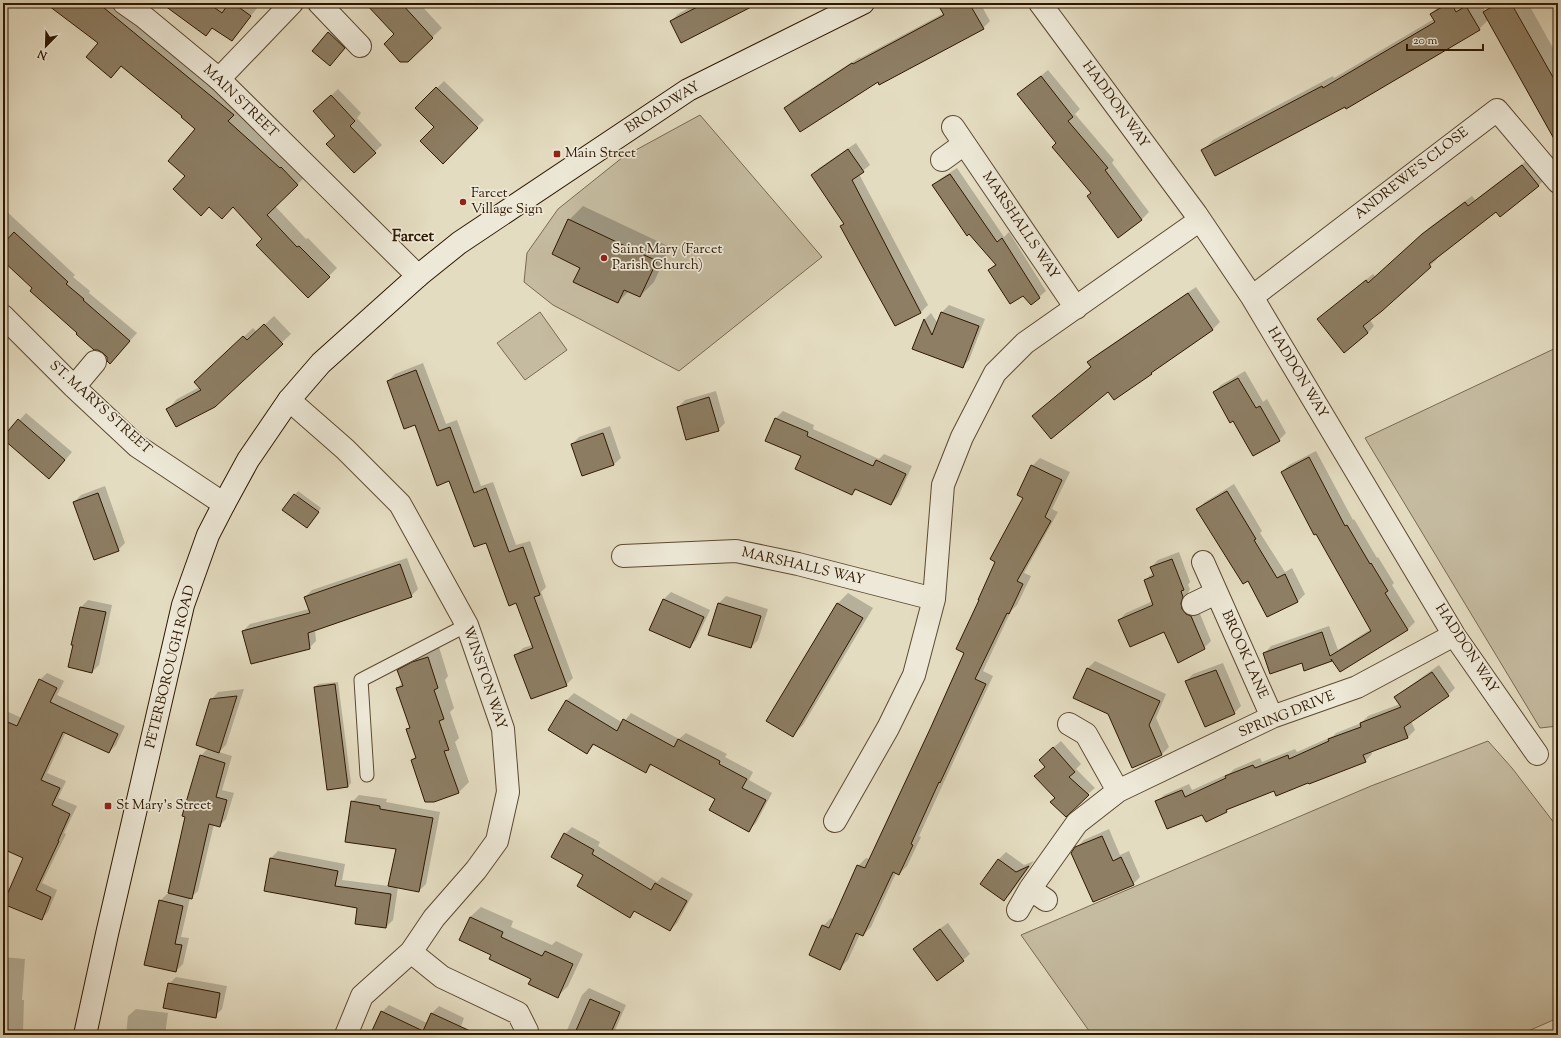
<svg xmlns="http://www.w3.org/2000/svg" width="1561" height="1038" viewBox="0 0 1561 1038" font-family="'Sorts Mill Goudy',serif">
<style>
.green{fill:#c5bba0;stroke:#7a6a50}
.shadow{fill:#0003}
.building{fill:#8d7e64;stroke:#2e1800}
.lines{fill:none;stroke-linecap:round;stroke-linejoin:round}
.service-casing{stroke:#5c4930;stroke-width:15}
.minor-casing{stroke:#5c4930;stroke-width:24}
.tertiary-casing{stroke:#5c4930;stroke-width:24}
.secondary-casing{stroke:#2e1800;stroke-width:24}
.service{stroke:#ede8d7;stroke-width:13}
.minor{stroke:#ede8d7;stroke-width:22}
.tertiary{stroke:#ede8d7;stroke-width:22}
.secondary{stroke:#ede8d7;stroke-width:22}
.poi-dot{fill:#8f2418;stroke:#ede8d7;stroke-width:1.5}
.labels{text-anchor:middle;dominant-baseline:central;stroke-width:3.5;stroke-linejoin:round;paint-order:stroke}
.street-label{font-size:14px;fill:#2e1800;stroke:#ede8d7}
.poi-label{font-size:14px;fill:#2e1800;stroke:#ede8d7;text-anchor:start}
.quarter-label{font-size:16px;font-weight:bold;fill:#2e1800;stroke:#ede8d7}
</style>
<rect width="100%" height="100%" fill="#e4dcc1"/>
<filter id="stains"><feTurbulence type="fractalNoise" baseFrequency=".005" numOctaves="4"/><feColorMatrix values="0 0 0 0 .2 0 0 0 0 .09 0 0 0 0 .02 0 0 0 .5 -.17"/></filter>
<radialGradient id="worn" r=".72"><stop offset=".6" stop-color="#630" stop-opacity="0"/><stop offset="1" stop-color="#630" stop-opacity=".3"/></radialGradient>
<!-- green -->
<path class="green" d="M700 115 822 257 679 371 553 305 524 282 527 253 558 209 623 157Z
M540 312 567 350 525 380 497 343Z
M1558 347V726L1540 728 1365 438Z
M1488 741 1512 768 1558 828V1018L1519 1035H1092L1021 935 1371 786Z"/>
<!-- shadow -->
<path class="shadow" d="M13 3H24L19 8Z
M46 3H113L242 106 236 112 306 176 275 206 306 239 308 238 337 268 308 297 264 239 233 206 186 176 197 129 184 116 99 43Z
M162 3H250L257 8 238 33 231 40 213 27 206 35Z
M366 3H419L442 28 407 61 395 34Z
M698 3H744L671 21 678 14Z
M940 3H980L990 21 983 28 878 80 785 108 792 101 860 57V58L944 13Z
M1442 3H1481L1485 11 1493 3H1528L1558 57V144L1488 20 1479 29 1345 106 1202 151 1213 140 1333 76 1334 78 1434 19 1431 14Z
M332 30 347 44 333 61 329 33Z
M1048 70 1080 109 1075 114 1114 160 1112 163 1149 212 1142 219 1118 237 1092 193 1057 143 1026 88Z
M444 81 484 120 443 162 435 127 417 108Z
M338 89 361 113 357 118 382 145 354 172 321 105Z
M856 143 870 165 859 174 928 305 921 312 895 325 842 226 844 223 812 175 819 168Z
M1530 158 1545 179 1538 186 1496 211 1436 257 1437 259 1430 266 1370 320 1374 326 1368 333 1318 319 1373 274 1376 277 1430 227 1472 196 1475 200Z
M957 168 1004 237 1009 232 1046 291 1039 297 1023 295 989 270 996 263 933 186 940 179Z
M583 206 670 247 654 282 640 296 629 291 618 302 581 268 569 220Z
M3 208 75 275 73 277 90 291 89 293 137 333 110 363 104 352 79 332 3 260Z
M1196 287 1220 322 1213 329 1158 366 1151 373 1033 416 1091 366 1089 362 1096 355Z
M949 305 985 319 969 360 962 367 914 348 925 319 931 313 938 324 942 312Z
M274 316 291 334 214 406 168 409 177 399 200 387 205 373 253 328 257 332Z
M423 363 446 424 457 420 481 486 493 482 516 545 530 541 546 587 541 592 573 678 566 685 516 655 523 648 532 645 517 602 487 541 415 424 388 381 395 374Z
M1245 371 1263 402 1267 399 1286 433 1279 440 1234 419 1214 392 1221 385Z
M716 391 725 423 718 430 678 407 685 400Z
M783 411 814 425 813 429 879 459 884 454 912 466 898 497 891 504 857 489 852 494 802 456 766 440 776 418Z
M26 413 72 452 56 471 3 438Z
M610 426 621 458 613 465 572 444 579 437Z
M1316 451 1353 520 1354 519 1377 558 1378 557 1394 583 1392 585 1415 622 1408 629 1340 671 1333 659 1305 669 1302 662 1264 654 1271 646 1329 626 1338 650 1371 629 1282 472 1289 465Z
M1040 458 1070 472 1052 509 1058 512 1024 573 1031 576 1017 605 1011 611 983 671 993 676 919 836 921 837 907 866 899 874 896 873 871 927 863 935 860 934 848 960 840 968 823 926 831 918 834 919 858 866 866 858 870 859 932 727 965 653 980 600 1024 498 1032 466Z
M1234 484 1262 531 1260 533 1285 572 1292 568 1305 594 1298 601 1268 616 1249 579 1198 509 1205 502Z
M105 486 125 543 118 550 74 502 81 495Z
M298 491 321 508 310 524 284 510Z
M1179 552 1190 582 1188 585 1190 589 1187 595 1188 602 1198 609 1211 641 1204 648 1165 631 1119 620 1126 613 1153 601 1145 580 1153 573 1151 567 1158 560Z
M407 558 418 589 411 596 315 630 316 641 309 648 243 631 250 624 309 609 305 597 312 590Z
M671 592 710 610 696 640 689 647 664 599Z
M848 593 873 608 803 725 793 735 768 721 838 603Z
M726 596 768 609 758 640 751 647 709 634 719 603Z
M88 600 112 605 99 665 92 672 81 607Z
M439 647 448 676 445 680 454 708 450 712 459 738 455 742 469 782 458 793 412 760 416 756 407 730 410 727 397 688 403 682 398 670 409 660 424 652Z
M1095 661 1166 694 1156 718 1169 747 1162 754 1133 767 1109 713 1074 698 1088 668Z
M1223 663 1241 706 1234 713 1186 681 1193 674Z
M1439 665 1455 688 1448 695 1411 721 1415 730 1408 737 1371 751 1372 754 1365 761 1309 782 1274 790 1231 806 1226 811 1203 813 1157 802 1164 795 1189 784 1192 790 1230 773 1234 769 1260 758 1262 762 1295 749 1297 752 1333 736 1336 733 1361 723 1368 716 1400 704 1396 698 1403 691Z
M47 673 64 681 57 695 125 726 116 745 109 752 66 732 47 773 66 781 58 798 77 806 64 833 66 834 42 883 57 890 48 912 41 919 24 857 3 847V711L4 710 22 718 40 680Z
M338 682 351 783 348 786 315 687 318 684Z
M244 689 226 745 219 752 232 756 222 790 234 793 226 819 219 826 214 824 198 891 190 898 181 937 189 938 183 964 176 971 160 901 167 894H168L201 756 208 748 211 700 218 692Z
M574 693 623 723 631 713 679 739 686 733 727 754 725 757 753 772 749 780 772 793 756 823 749 830 716 798 653 764 646 771 595 744 587 753 549 730 567 700Z
M1061 741 1081 764 1076 769 1095 788 1088 794 1056 798 1046 766 1047 753Z
M359 795 387 799 386 802 440 812 426 884 419 891 398 887 393 920 386 927 358 907 265 890 271 858 278 851 345 864 342 880 389 886 397 848 352 802Z
M572 827 600 842 598 846 657 882 662 877 693 894 677 923 670 930 635 911 630 917 585 875 565 834Z
M1109 829 1120 855 1129 851 1140 877 1133 884 1076 848 1084 840Z
M1006 852 1024 865 1034 861 1011 893 1004 900 981 884 999 859Z
M481 907 513 921 511 927 552 945 556 941 583 954 568 986 558 996 532 978 492 954 470 917Z
M948 923 970 954 963 960 914 949 921 942Z
M3 957 25 959 22 1000H24L23 1032 20 1035H3Z
M176 977 227 986 222 1009 215 1016 169 984Z
M589 988 626 1005 613 1035H565L582 995Z
M389 1005 427 1023 432 1013 439 1006 464 1018 460 1029 473 1035H372L382 1012Z
M136 1009 168 1013 165 1035H126L128 1016Z"/>
<!-- building -->
<path class="building" d="M45 3H98L234 115 228 121 280 168 281 167 298 185 267 215 297 247 299 246 330 277 308 298 256 245 262 239 233 207 222 219 209 207 201 216 173 189 185 176 168 161 195 129 181 117 182 116 121 66 111 78 86 57 98 43Z
M161 3H208L222 13 229 3H233L251 16 232 41 212 28 206 36Z
M365 3H401L433 38 408 62H400L384 44 394 34Z
M705 3H759L681 43 670 21Z
M937 3H969L984 29 879 85 878 82 800 132 784 108 852 63 853 64 944 15Z
M1449 3H1451L1456 12 1466 6 1480 30 1346 109 1345 107 1215 176 1201 150 1322 86 1323 88 1435 22 1430 14Z
M1499 3H1511L1558 86V146L1483 12Z
M328 32 345 48 330 66 312 51Z
M1041 76 1073 117 1068 121 1108 168 1105 170 1142 220 1118 238 1087 196 1091 193 1052 147 1056 143 1017 94Z
M436 87 478 128 443 164 420 141 434 127 415 108Z
M331 95 355 121 350 126 376 153 354 173 326 144 335 136 313 111Z
M848 149 864 172 852 180 921 313 895 326 840 226 844 224 811 175Z
M1522 165 1539 186 1500 217 1496 212 1429 264 1431 267 1382 311 1363 326 1368 333 1344 353 1317 319 1366 280 1368 283 1422 234 1465 202 1468 206Z
M950 174 997 242 1002 238 1040 298 1031 305 1023 296 1010 304 988 270 996 265 969 234 967 236 932 185Z
M568 219 657 261 640 297 624 290 618 303 573 282 580 268 552 254Z
M14 232 68 282 66 284 84 299 83 300 130 341 110 364 107 361V357L103 353 98 350H94L76 334 77 333 30 291 32 288 3 261V244Z
M1188 293 1213 330 1151 373 1152 374 1114 400 1108 392 1051 439 1032 416 1091 367 1087 362Z
M941 312 979 326 963 368 912 349 924 319 932 335Z
M264 324 283 344 215 407 176 427 166 409 201 390 194 382 243 336 247 340Z
M416 370 439 431 450 427 474 493 486 488 509 552 523 547 540 595 534 597 567 686 531 699 514 655 533 648 516 603 509 606 486 543 474 547 449 481 437 486 415 425 404 429 387 381Z
M1238 378 1256 408 1260 406 1280 441 1253 456 1233 421 1230 423 1213 392Z
M709 397 719 431 686 440 677 407Z
M775 418 808 432 807 436 873 466 876 460 906 474 891 505 855 489 852 495 795 469 801 456 765 441Z
M18 419 65 460 49 479 3 439V437Z
M603 433 614 465 582 476 571 444Z
M1309 457 1345 526 1347 525 1370 564 1371 563 1388 591 1385 593 1408 630 1340 672 1331 659 1332 661 1304 671 1302 663 1270 674 1263 653 1322 632 1330 656 1371 631 1316 534 1314 535 1281 472Z
M1031 465 1062 480 1045 517 1051 521 1017 581 1023 584 1009 614 1007 613 975 679 986 684 940 783 939 782 911 844 913 845 899 875 893 872 863 936 856 933 840 970 809 955 822 925 829 928 857 865 865 868 931 727 964 653 956 649 979 600H978L995 562 990 559 1023 498 1017 495Z
M1227 491 1256 539 1254 540 1277 578 1285 574 1298 602 1267 617 1248 581 1243 584 1196 509Z
M98 493 119 551 94 560 73 502Z
M294 494 319 512 307 528 282 510Z
M1172 559 1184 590 1181 591 1183 597 1181 603 1182 609 1186 614 1191 616 1205 649 1178 663 1164 632 1130 647 1118 620 1153 605 1144 580 1154 576 1150 567Z
M400 564 412 597 308 633 310 649 251 664 242 631 310 613 304 597Z
M663 599 704 617 690 648 649 630Z
M718 603 761 616 751 648 708 635Z
M837 603 863 618 793 737 766 721Z
M80 607 106 612 92 673 68 667 73 645H71Z
M428 657 438 688 434 690 444 719 439 721 449 750 444 751 459 793 434 802H425L411 760 416 758 406 729 410 728 396 688 403 686 397 670 412 662Z
M1087 668 1160 701 1149 725 1162 755 1132 768 1108 714 1073 698Z
M1216 670 1235 714 1205 727 1185 681Z
M1432 672 1449 696 1404 727 1408 738 1363 755 1366 762 1309 784 1308 783 1276 796 1274 791 1226 810 1227 812 1206 822 1202 815 1167 829 1155 801 1182 790 1185 797 1226 778 1225 776 1253 765 1255 768 1288 755 1289 759 1329 741 1328 739 1361 727 1360 723 1401 707 1394 697Z
M39 679 57 688 50 702 118 734 109 753 63 732 41 780 60 788 52 805 70 814 58 841H59L36 890 51 897 42 920 3 904 23 858 3 849V720L17 726Z
M335 684 348 787 327 790 314 687Z
M237 696 219 753 196 745 210 699Z
M566 700 617 731 623 719 674 747 678 739 720 761 719 764 747 779 742 788 766 800 749 832 709 810 715 799 650 764 646 773 593 744 587 754 548 730Z
M1053 747 1075 772 1069 777 1089 795 1066 817 1050 802 1055 798 1034 776 1045 767 1039 760Z
M200 755 225 763 216 797 227 800 220 827 209 824 192 899 168 893 185 817 182 816Z
M351 801 380 806V809L433 818 419 892 388 886 396 849 345 842Z
M564 833 594 850 592 854 651 890 655 883 687 901 670 931 634 911 630 918 577 886 583 875 551 857Z
M1102 836 1113 861 1121 857 1134 885 1093 902 1071 853 1075 847Z
M270 858 338 871 335 886 391 894 386 928 355 924 357 908 264 891Z
M998 859 1016 872 1029 866 1004 901 980 884Z
M159 900 183 906 175 944 182 945 176 972 144 965Z
M470 917 503 932 501 937 542 956 545 951 573 964 558 998 528 984 531 979 489 959 491 955 459 940Z
M940 929 964 961 937 981 913 949Z
M168 983 220 993 216 1018 163 1008Z
M590 999 620 1012 610 1035H574Z
M381 1011 423 1031 431 1013 479 1035H370Z"/>
<g class="lines">
<!-- service casing -->
<g class="service-casing">
<path id="service" d="M367 775 361 680 467 625"/>
</g>
<!-- minor casing -->
<g class="minor-casing">
<path id="minor" d="M319 3 360 46
M1040 3 1196 214 1252 297 1454 635 1537 754
M219 79 292 3
M953 127 1076 308
M942 160 964 144
M1252 297 1497 110 1558 182
M3 316 74 387 137 446 224 504
M74 387 95 362
M289 400 345 449 400 504 467 625 503 729 508 792 497 841 476 870 434 918 411 952 362 996 346 1035
M623 556 736 551 798 564 934 599
M1203 562 1272 717
M1193 604 1216 593
M1069 724 1086 734 1118 791
M835 821 888 728 914 675 934 599 943 485 962 437 995 373 1025 343 1200 220
M1030 889 1046 900
M1018 910 1030 889 1077 823 1118 791 1272 717 1357 687 1454 635
M411 952 442 977 518 1013 527 1031"/>
</g>
<!-- tertiary casing -->
<g class="tertiary-casing">
<path id="tertiary" d="M124 3 144 17 219 79 418 276"/>
</g>
<!-- secondary casing -->
<g class="secondary-casing">
<path id="secondary" d="M85 1035 107 934 183 605 208 535 224 504 248 460 289 400 321 363 418 276 459 243 688 90 863 3"/>
</g>
<!-- service -->
<use href="#service" class="service"/>
<!-- minor -->
<use href="#minor" class="minor"/>
<!-- tertiary -->
<use href="#tertiary" class="tertiary"/>
<!-- secondary -->
<use href="#secondary" class="secondary"/>
</g>
<!-- markers -->
<g class="poi-dot">
<rect x="553" y="150" width="8" height="8" rx="2"/>
<circle cx="463" cy="202" r="4"/>
<circle cx="604" cy="258" r="4"/>
<rect x="104" y="802" width="8" height="8" rx="2"/>
</g>
<g class="labels">
<!-- street labels -->
<g class="street-label">
<text transform="translate(240 102) rotate(44)">MAIN STREET</text>
<text transform="translate(1115 105) rotate(54)">HADDON WAY</text>
<text transform="translate(663 108) rotate(-32)">BROADWAY</text>
<text transform="translate(1412 174) rotate(-38)">ANDREWE'S CLOSE</text>
<text transform="translate(1020 226) rotate(56)">MARSHALLS WAY</text>
<text transform="translate(1297 373) rotate(59)">HADDON WAY</text>
<text transform="translate(100 408) rotate(42)">ST. MARYS STREET</text>
<text transform="translate(803 567) rotate(13)">MARSHALLS WAY</text>
<text transform="translate(1466 649) rotate(57)">HADDON WAY</text>
<text transform="translate(1244 655) rotate(66)">BROOK LANE</text>
<text transform="translate(171 667) rotate(-76)">PETERBOROUGH ROAD</text>
<text transform="translate(484 678) rotate(71)">WINSTON WAY</text>
<text transform="translate(1287 715) rotate(-22)">SPRING DRIVE</text>
</g>
<!-- poi labels -->
<g class="poi-label">
<text x="565" y="154">Main Street</text>
<text x="471" y="194">Farcet<tspan x="471" dy="16">Village Sign</tspan></text>
<text x="612" y="250">Saint Mary (Farcet<tspan x="612" dy="16">Parish Church)</tspan></text>
<text x="116" y="806">St Mary's Street</text>
</g>
<!-- quarter labels -->
<g class="quarter-label">
<text x="413" y="237">Farcet</text>
</g>
</g>
<!-- margin -->
<rect width="1561" height="1038" fill="none" stroke="#e4dcc1" stroke-width="16"/>
<rect x="4" y="4" width="1553" height="1030" fill="none" stroke="#2e1800" stroke-width="2"/>
<rect x="8" y="8" width="1545" height="1022" fill="none" stroke="#2e1800"/>
<!-- north arrow -->
<g transform="translate(46 46) rotate(203)" stroke="#ede8d7" stroke-width="3" paint-order="stroke">
<path d="M0-3L7 15L0 10L-7 15Z" fill="#2e1800"/>
<text y="-6" font-size="11" font-weight="bold" text-anchor="middle" fill="#2e1800">N</text>
</g>
<!-- scale -->
<path d="M1407 44v6h76v-6" fill="none" stroke="#2e1800" stroke-width="2"/>
<text x="1413" y="44" font-size="12" fill="#2e1800" stroke="#ede8d7" stroke-width="3" paint-order="stroke">20 m</text>
<rect width="100%" height="100%" filter="url(#stains)"/>
<rect width="100%" height="100%" fill="url(#worn)"/>
</svg>
